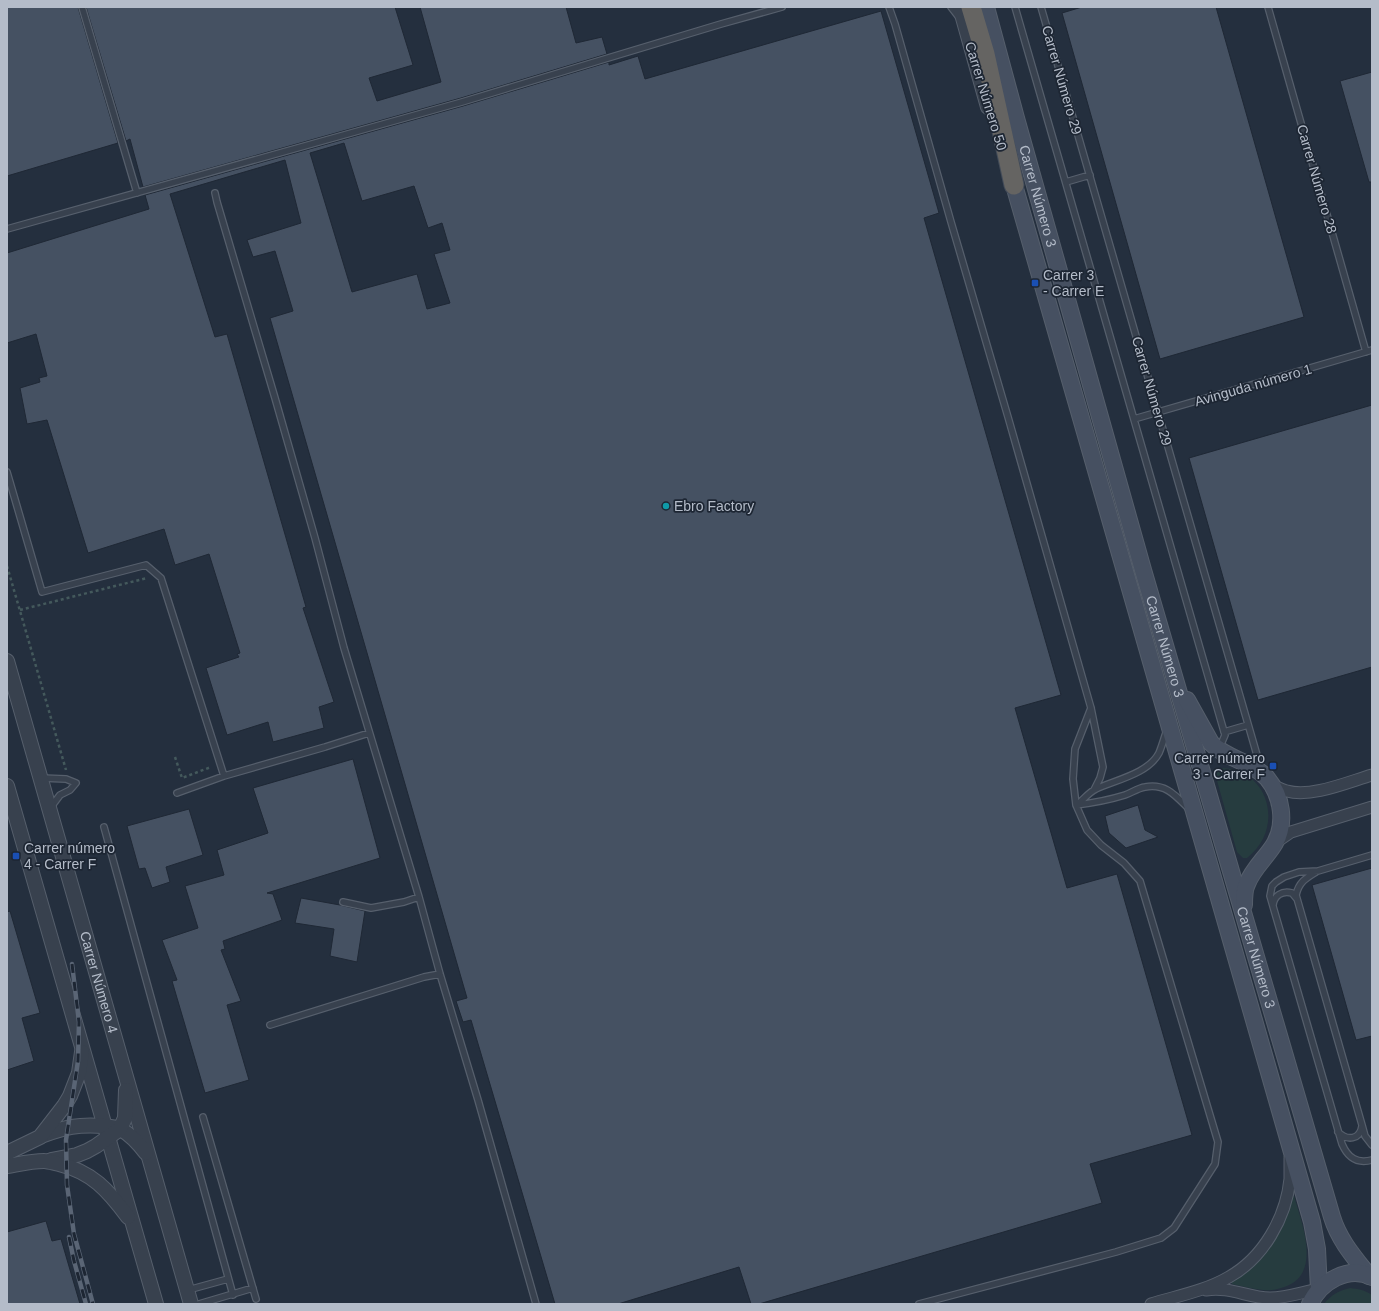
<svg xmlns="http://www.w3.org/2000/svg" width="1379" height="1311" viewBox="0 0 1379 1311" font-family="Arial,sans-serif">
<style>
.green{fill:#263c3f}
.building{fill:#455162;stroke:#1f2835;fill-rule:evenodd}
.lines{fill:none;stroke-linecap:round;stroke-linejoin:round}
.service-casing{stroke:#565f6c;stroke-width:8}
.minor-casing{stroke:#565f6c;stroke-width:13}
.tertiary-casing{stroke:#565f6c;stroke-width:16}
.secondary-casing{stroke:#565f6c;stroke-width:18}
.trunk-casing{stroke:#434c59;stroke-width:21}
.path{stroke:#44595c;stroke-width:2.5;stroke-dasharray:3 3;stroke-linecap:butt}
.service{stroke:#38414e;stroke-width:5.5}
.minor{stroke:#38414e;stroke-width:11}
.tertiary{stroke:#38414e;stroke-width:14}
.secondary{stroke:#465061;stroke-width:16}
.trunk{stroke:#656462;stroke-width:19}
.rail-casing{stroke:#5a6575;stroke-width:4.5}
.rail{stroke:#1d2633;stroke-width:3;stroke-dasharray:9;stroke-linecap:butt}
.transit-dot{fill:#1a4fb4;stroke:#1d2633;stroke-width:1.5}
.culture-dot{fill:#0f9aa8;stroke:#1d2633;stroke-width:1.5}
.labels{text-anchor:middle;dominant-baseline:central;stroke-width:3.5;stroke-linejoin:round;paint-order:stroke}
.street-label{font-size:14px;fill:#b4bcc9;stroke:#1d2633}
.poi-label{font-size:14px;fill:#b4bcc9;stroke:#1d2633;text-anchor:start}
</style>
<rect width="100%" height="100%" fill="#242f3e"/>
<!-- green -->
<path class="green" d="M1220 768C1270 768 1285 829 1247 858H1243L1237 852 1216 777V773Z
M1293 1196H1294C1301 1221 1322 1272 1287 1286 1279 1289 1271 1291 1263 1290 1253 1289 1242 1286 1232 1284V1282C1264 1264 1284 1231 1293 1196Z
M1350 1288C1358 1289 1365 1290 1372 1295V1304H1324C1331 1295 1338 1291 1350 1288Z"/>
<!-- building -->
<path class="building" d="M7 7H78L118 143 7 176Z
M86 7H395L413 65 369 78 377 101 441 82 420 7H566L576 43 602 37 607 54 461 98 143 187 130 139 126 141Z
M1082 7H1216L1304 317 1160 359 1062 13Z
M881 11 939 213 924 218 1061 695 1015 708 1067 888 1117 874 1192 1135 1090 1164 1102 1203 759 1304H751L739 1267 618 1304H555L471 1020 463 1022 456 1001 467 998 270 318 293 311 275 251 253 257 247 240 301 223 285 160 170 194 215 337 227 334 306 607 303 608 334 702 319 707 324 728 273 742 268 722 227 735 206 668 239 657 237 654 240 653 209 554 175 565 164 529 88 553 47 420 27 424 20 388 40 382 39 378 47 376 36 334 7 343V253L149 209 145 195 463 106 609 62V65L638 56 645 79ZM344 143 362 201 414 186 428 228 442 223 450 250 434 254 450 303 427 309 417 274 352 292 310 153Z
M1372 72V182H1369L1340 81Z
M1372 405V667L1258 700 1189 458Z
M353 759 380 858 267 893 273 894 282 920 223 941 225 949 221 950 241 1001 227 1005 249 1080 205 1093 172 981 177 980 162 940 198 928 185 886 224 875 217 850 268 833 253 788Z
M1138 805 1145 830 1158 837 1126 848 1109 833 1105 816Z
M189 809 203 855 166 867 170 882 152 888 145 868 139 869 127 826Z
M1372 868V1036L1356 1040 1312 885Z
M301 898 340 905 365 911 357 962 330 956 334 929 295 923Z
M10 911 40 1013 22 1018 34 1061 7 1070V912Z
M46 1221 52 1241 61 1239 80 1304H7V1232Z"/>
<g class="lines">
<!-- service casing -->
<g class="service-casing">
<path id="service" d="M82 7 137 193
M889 7 895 24 951 222 1008 417 1091 708 1103 767 1100 778 1094 790
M951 7 958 16
M1015 7 1225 735 1222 742 1217 745
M1041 7 1261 769
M1268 7 1366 352
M1066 182 1090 175
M215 193 217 202 275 398 315 538 344 648 419 897 440 974 478 1100 536 1304
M7 229 462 102 721 24 782 7
M1134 419 1372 350
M7 472 42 592 146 565 161 578 224 776
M1224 732 1248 725
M41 778 66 779 76 783 70 790 60 795 51 807
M177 793 224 776 325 747 369 733
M1076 805C1093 803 1109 800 1125 795 1131 793 1138 788 1145 787 1166 783 1176 796 1189 809
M1077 805C1083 800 1089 792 1096 789 1115 780 1148 774 1159 753 1162 746 1164 738 1167 730
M104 827 233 1295
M1372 855 1318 871 1299 872 1284 877 1276 882 1272 886 1270 896 1342 1144C1348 1158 1357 1164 1372 1160
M1316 872C1306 878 1299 882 1296 895L1362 1125 1365 1136 1372 1145
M343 902 371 908 404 902 419 897
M1273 905C1274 896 1282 890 1292 893L1297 899
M270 1025 424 977 440 974
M203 1117 256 1299
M1338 1132C1347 1141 1360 1140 1362 1126
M188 1290 228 1279
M199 1304 253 1288
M919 1304 1116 1252 1161 1238 1174 1228 1215 1164 1218 1142 1140 881 1124 863 1101 845 1087 830 1076 805 1073 779 1075 749 1091 708"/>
</g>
<!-- minor casing -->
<g class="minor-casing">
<path id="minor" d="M1272 785C1277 787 1282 790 1287 791 1311 798 1348 782 1372 775
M1275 843 1291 832 1372 807
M1206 1290C1230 1286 1248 1298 1270 1298 1286 1298 1303 1292 1319 1289
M1151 1304C1177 1296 1205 1291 1229 1277 1263 1258 1286 1218 1290 1179 1290 1172 1290 1165 1290 1158"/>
</g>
<!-- tertiary casing -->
<g class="tertiary-casing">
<g id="tertiary">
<path d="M960 7 988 107"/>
<path id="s1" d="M7 661 191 1304"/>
<path d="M7 786 156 1304"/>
<path d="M41 1136C65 1127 78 1124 104 1126 109 1127 117 1127 122 1130 131 1135 139 1144 146 1153"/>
<path d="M7 1153 40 1137 64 1106 70 1096 79 1073 82 1052"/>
<path d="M51 1160 77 1155 87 1151 96 1146 120 1129 125 1118 126 1090"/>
<path d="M7 1166C19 1164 32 1161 44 1161 48 1161 54 1163 59 1164 92 1172 108 1190 128 1217"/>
</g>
</g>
<!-- secondary casing -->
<g class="secondary-casing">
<g id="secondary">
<path id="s2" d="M986 7 1016 118 1143 570 1332 1217C1339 1240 1354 1257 1369 1276"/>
<path d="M1014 185 1312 1222 1317 1249 1319 1289"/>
<path d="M1187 700 1211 743C1226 759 1251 761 1267 778 1282 796 1286 823 1275 843 1267 857 1253 868 1247 884 1244 890 1244 898 1244 905"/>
<path d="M1310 1304C1320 1282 1348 1265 1372 1277"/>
</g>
</g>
<!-- trunk casing -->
<g class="trunk-casing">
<path id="trunk" d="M971 7 985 54 1014 185"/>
</g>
<!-- path -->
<path class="path" d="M7 566 66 770
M20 610 147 578
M175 757 182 778 211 767"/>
<!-- service -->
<use href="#service" class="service"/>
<!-- minor -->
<use href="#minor" class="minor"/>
<!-- tertiary -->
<use href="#tertiary" class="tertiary"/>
<!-- secondary -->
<use href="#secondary" class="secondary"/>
<!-- trunk -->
<use href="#trunk" class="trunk"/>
<!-- rail casing -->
<g class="rail-casing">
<path id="rail" d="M72 964 79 1022 78 1061 66 1140 67 1185 74 1234 93 1304
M69 1237 74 1261 86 1304"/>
</g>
<!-- rail -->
<use href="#rail" class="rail"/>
</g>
<!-- markers -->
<g class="transit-dot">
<rect x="1031" y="279" width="8" height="8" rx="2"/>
<rect x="1269" y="762" width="8" height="8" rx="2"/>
<rect x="12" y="852" width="8" height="8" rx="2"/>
</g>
<circle class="culture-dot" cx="666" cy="506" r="4"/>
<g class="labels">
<!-- street labels -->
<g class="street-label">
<text transform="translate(1062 80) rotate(74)">Carrer Número 29</text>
<text transform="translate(986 96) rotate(73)">Carrer Número 50</text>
<text transform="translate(1317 179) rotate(74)">Carrer Número 28</text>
<text stroke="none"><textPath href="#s2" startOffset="196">Carrer Número 3</textPath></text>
<text transform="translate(1253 385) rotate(-16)">Avinguda número 1</text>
<text transform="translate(1152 391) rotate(74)">Carrer Número 29</text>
<text stroke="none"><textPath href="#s2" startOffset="664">Carrer Número 3</textPath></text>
<text stroke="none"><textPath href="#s2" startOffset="988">Carrer Número 3</textPath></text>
<text stroke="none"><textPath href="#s1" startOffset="334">Carrer Número 4</textPath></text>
</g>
<!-- poi labels -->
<g class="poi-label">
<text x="1043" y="275">Carrer 3<tspan x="1043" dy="16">- Carrer E</tspan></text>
<text x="674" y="506">Ebro Factory</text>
<text x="1265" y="758" text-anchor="end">Carrer número<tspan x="1265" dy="16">3 - Carrer F</tspan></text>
<text x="24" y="848">Carrer número<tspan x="24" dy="16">4 - Carrer F</tspan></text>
</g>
</g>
<!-- border -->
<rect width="1379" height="1311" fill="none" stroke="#b4bcc9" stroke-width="16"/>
</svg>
